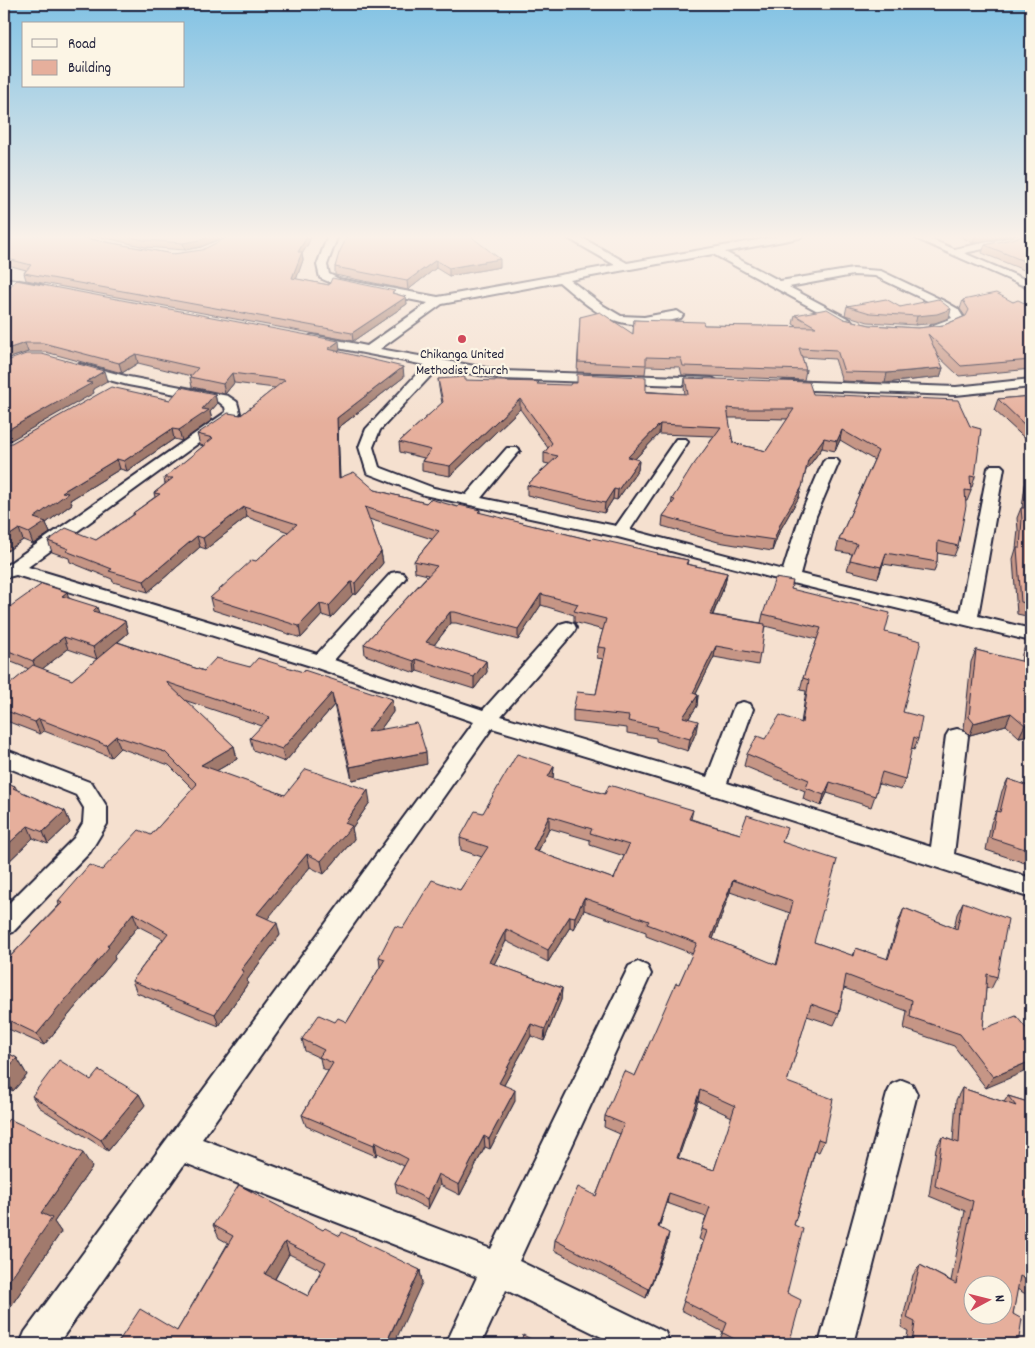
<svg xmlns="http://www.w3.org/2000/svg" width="1035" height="1348" viewBox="0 0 1035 1348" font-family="Dekko,sans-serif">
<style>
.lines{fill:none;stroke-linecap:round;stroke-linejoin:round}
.minor-casing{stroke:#22223b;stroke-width:4}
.minor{fill:#fcf5e5;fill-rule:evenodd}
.wall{fill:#c69686;stroke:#22223b;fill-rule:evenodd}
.shaded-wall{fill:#a17a6d;stroke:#22223b}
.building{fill:#e6af9c;stroke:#22223b;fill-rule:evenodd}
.poi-dot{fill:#d1495b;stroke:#fcf5e5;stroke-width:2}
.labels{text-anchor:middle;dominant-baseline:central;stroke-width:4.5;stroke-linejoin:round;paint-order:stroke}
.far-poi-label{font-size:14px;fill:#22223b;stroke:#fcf5e5}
</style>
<rect width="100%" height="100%" fill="#f5e0cf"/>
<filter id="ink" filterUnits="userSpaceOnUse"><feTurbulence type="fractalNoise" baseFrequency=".02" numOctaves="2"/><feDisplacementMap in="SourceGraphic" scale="10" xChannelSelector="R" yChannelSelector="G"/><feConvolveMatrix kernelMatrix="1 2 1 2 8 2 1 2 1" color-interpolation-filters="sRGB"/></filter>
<g filter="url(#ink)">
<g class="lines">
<!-- minor casing -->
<g class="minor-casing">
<path id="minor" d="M328 235H338L327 265 329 274 339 279 438 297 615 265 566 237 565 235H577L627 263 785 235H804L799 238 725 252 780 281 853 269 881 271 944 301 958 309 965 320 963 323 935 333 931 332 929 329 931 326 952 318 949 314 936 305 875 276 853 275 789 287 851 320 853 323 851 326 847 327 713 254 570 280 604 306 621 316 644 317 677 311 683 315 681 318C620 333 605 321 559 282L442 304 380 349 503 371 712 378 719 382 712 386 503 379 438 368 380 430 373 447 379 467 434 488 466 495 507 448H517L520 451 517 454 481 498 616 526 676 439H686L688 442 630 530 783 570 800 516 823 462 826 459H836L839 462 816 516 800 574 960 612 988 468 991 465H1001L1004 468 978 616 1031 629V641L784 581 618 537 424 495 367 473 359 447 366 429 425 365 312 343 306 339 312 335 367 346 428 303 336 285 320 278 317 265Z
M908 235H921L954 249 1022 235H1031V241H1022L964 253 1031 282V289Z
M4 278 41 285 47 288 41 291 4 284Z
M80 364 129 377 228 396 237 402 240 413 28 567 317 654 391 573 397 572 403 573 406 577 403 581 334 660 483 710 560 624 567 622 574 624 576 628 574 632 501 716 707 777 733 709 736 704 743 702 750 704 753 709 727 783 931 847 946 736 949 731 957 729 965 731 968 736 954 854 1031 878V898L707 793 492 728 202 1139 491 1249 629 966 638 962 647 966 651 974 519 1261 665 1332 670 1344H616L506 1290 481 1344H446L477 1277 185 1163 58 1344H20L25 1332 474 722 314 667 16 575 4 578V567L226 412 225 407 219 402 128 385 75 371 73 368 75 365Z
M1031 379V387L956 395 784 389 777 385 784 381 956 387Z
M4 749 92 783 107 807V824L90 852 13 932 4 935V908L74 838 83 823 84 808 76 795 4 766Z
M902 1080 912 1084 917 1094 853 1344H819L887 1094 892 1084Z"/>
</g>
<!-- minor -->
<use href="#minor" class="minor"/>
</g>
<!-- wall -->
<path class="wall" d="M4 235 84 238 173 254 308 244 302 254 303 260 296 279 329 285 396 294 406 297 407 304 353 341 26 280 24 273 26 270 4 264Z
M93 235H229L201 247 185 250 145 247Z
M348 235 500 267 449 276 436 268 408 290 335 275V267Z
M957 235H1015L973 243Z
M1031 236V273L982 253 985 245Z
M4 293 340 350 338 352 404 377 338 428 340 477 375 490 426 503 480 510V513L591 540 688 560 687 564 727 573 725 584 713 615 761 623 763 614 791 589 885 632 903 712 918 739 914 750 911 749 905 779 901 790 879 784 871 807 827 793 821 806 803 799 805 791 744 766 747 754 765 739 801 723 806 691 800 690 803 678 817 639 765 626 758 665 714 657 696 694 698 695 697 706 689 718 696 732 688 751 656 741V738L627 733V728L573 722V710L596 694 603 659 597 658 598 647 603 630 574 622V615L541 605 518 640 456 623H451L434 645 486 661 487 672 474 689 417 671 415 673 365 655 364 644 428 575 415 572 414 561 432 539 369 519 381 552 383 563 356 595 353 594 331 618 322 615 301 638 213 610 210 598 256 561 288 532 247 517 206 549 200 547 148 592 113 582 112 579 70 562 69 558 52 552 48 541 96 540 133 515V513L155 497 154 493 165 484 164 478 204 446 200 445 197 434 241 415 275 388 234 383 225 394 192 387 190 377 191 376 138 363 122 373 46 352H28L4 360Z
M963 300 1013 302 1031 306V369L959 376 937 355 943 368 940 377 885 383 842 381 835 359 802 357 806 370 804 380 682 375 680 367 646 366 645 374 577 372 580 317 633 334 634 320 704 325 798 327 793 324 795 315 844 319 870 325 918 328 944 325 965 316 960 309Z
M847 306 900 307 949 318 935 323 915 325 868 322 845 315Z
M685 378 813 394 975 477 972 487H970L971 491 967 501H965L958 546 954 556 937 553V562L934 572 883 564 878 578 847 570 852 554 836 551 839 540 874 460 840 440 835 451 822 448 806 470 799 497 779 532 772 551 718 542 662 526 663 516 671 506 672 499 714 436 659 434 635 459 639 460 638 470 617 500 613 499 604 513 527 495V485L549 464 544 463V453L548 448 520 409 450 476 422 471V461L424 458 400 452 399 442 442 403 439 388 438 379 539 384 685 394 684 387ZM728 418H736L788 419 766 451 733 443Z
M215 394 217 404 210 412 212 420 182 441 174 439 127 471 120 469 70 500 72 504 46 523 50 533 33 544 23 540 7 551 4 550V447L170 400Z
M1031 396V444L994 410 998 399Z
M1028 474 1031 475V617L1017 614 1013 559 1016 549 1018 530 1017 518 1021 508H1022L1025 485Z
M69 598 99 613 125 621 128 633 118 642 204 671 250 667 392 699 393 712 380 730 427 764 352 780 334 705 285 762 253 750 250 738 262 726 184 700 234 746 237 759 216 771 285 795 370 802 352 828 354 839 324 874 310 867 267 918 280 935 247 980 248 983 219 1026 137 993 132 981 163 939 138 926 114 956 115 959 44 1045 4 1027V963L59 905 58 901 151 835 193 789 169 765 120 748 111 757 44 731 40 734 4 720V689L29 669 4 659V611ZM68 649 97 659 72 680 42 669Z
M1027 642 1031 735 1019 737 1006 725 970 735 964 729 971 662 976 650 1021 662 1022 654Z
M554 766 553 779 605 794 693 810 691 819 740 834 783 842 814 942 853 956 856 948 887 959 899 920 904 908 954 928 957 914 963 902 997 977 991 989 986 987 983 1029 1031 1034 986 1088 954 1046 904 1029 907 1011 844 988 839 1014 834 1025 807 1016 787 1082 824 1141 819 1152 815 1151 794 1225 787 1293 789 1344H723L719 1342 723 1332 681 1310 703 1241 699 1239 706 1217 667 1203 659 1228 667 1243 646 1298 554 1250 555 1240 596 1196 620 1134 604 1127 605 1116 635 1076 679 984 693 954 646 936V932L584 910 574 929 570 927 548 962 506 941 494 964 562 988 561 1000 544 1041 531 1036 504 1085 515 1101 490 1149 485 1147 460 1195 440 1185 428 1209 397 1193 395 1183 404 1166 377 1153 376 1156 306 1126 302 1115 328 1071 322 1068 320 1058 305 1051 302 1039 335 1022H347L380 967 379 957 403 928 460 890 482 857 461 850 460 838 483 813ZM549 828 590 840V845L624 856 614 879 538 852ZM730 892 790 913 776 965 713 939ZM698 1101 732 1117 714 1170 678 1158Z
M1008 779 1031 787V865L986 850 991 823 996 811H997L1002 791Z
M4 782 15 786 17 790 65 811 70 823 48 844 33 838 4 866Z
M4 1051 17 1058 27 1075 13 1091 11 1090 4 1098Z
M91 1080 139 1094 145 1105 108 1151 39 1107 32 1096Z
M962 1088 1004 1102 1008 1096 1031 1103V1174L1029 1173 1025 1236 1031 1239V1297L1017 1289 1013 1314 1018 1344H906L908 1331 901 1327 913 1275 920 1265 951 1281 965 1211 929 1196 936 1148 942 1137 953 1141 956 1100Z
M4 1125 92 1167 54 1222 61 1232 11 1306 4 1303Z
M213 1225 323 1230 340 1236 420 1270 422 1283 177 1331 228 1243 219 1238ZM289 1254 321 1270 308 1296 275 1279Z"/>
<!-- shaded-wall -->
<path class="shaded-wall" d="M212 235H229L201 247 185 250 183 243Z
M308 235H312L308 244 302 254 303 260 294 286 292 278 298 252Z
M983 235H1015L973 243 975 236Z
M500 259V267L449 276V268Z
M436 260V268L408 290 407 281Z
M406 297 407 304 353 341 352 333Z
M951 309 949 318 935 323 915 325 917 316Z
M339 341 340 350 329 358 328 349Z
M25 343 28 352 4 360V350Z
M136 354 138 363 122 373 119 363Z
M403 367 404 377 338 428 340 488 339 478 337 418Z
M943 368 940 377 885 383 887 373Z
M104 371 107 381 93 389 94 393 4 444V432L86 382Z
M232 373 234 383 225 394 223 384Z
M215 394 217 404 210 412 212 420 182 441 179 430 202 409Z
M520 399V409L450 476V466Z
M660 424 659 434 627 467 628 457Z
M172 429 174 439 127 471 124 461Z
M842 430 840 440 835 451 837 441Z
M824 438 822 448 806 470 799 497 779 532 772 551 774 540 781 522 808 460Z
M117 459 120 469 70 500 72 504 46 523 50 533 33 544 29 533 34 518 62 492Z
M639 460 638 470 617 500 618 490Z
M614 489 613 499 604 513 605 503Z
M244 507 247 517 206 549 203 538Z
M19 529 23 540 7 551 4 543V539Z
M197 536 200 547 148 592 144 581Z
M381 552 383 563 356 595 355 583Z
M886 553 883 564 878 578 881 567Z
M727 573 725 584 708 626 710 615Z
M351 582 353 594 331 618 329 606Z
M67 592 71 604 62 596Z
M541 594V605L518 640V629Z
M320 604 322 615 301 638 299 626Z
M97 607 101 619 93 611Z
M450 612 451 623 427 654 426 642Z
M125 621 128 633 97 659 93 647Z
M64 637 68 649 37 673 33 661Z
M716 646 714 657 691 704 693 693Z
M416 659 417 671 415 673 414 661Z
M486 661 487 672 474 689V677Z
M332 693 334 705 285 762 282 749Z
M698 695 697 706 682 728 683 717Z
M392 699 393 712 369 745 367 732Z
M1011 713 1006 725 970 735 974 723Z
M39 719 44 731 40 734 35 722Z
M698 721 696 732 688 751 690 739Z
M1031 723V735L1019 737 1025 725Z
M116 736 120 748 111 757 106 745Z
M234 746 237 759 204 778 201 765Z
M426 752 427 764 352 780 350 767Z
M554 766 553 778 547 789 548 777Z
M830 782 827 793 821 806 824 795Z
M368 790 370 802 352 828 354 839 324 874 321 861 345 823Z
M65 811 70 823 48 844 43 832Z
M549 816V828L533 862V850Z
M28 826 33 838 4 866V848Z
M307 854 310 867 261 927 257 914Z
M733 880 730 892 709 950 711 938Z
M584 898V910L574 929 575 917Z
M133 913 138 926 114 956 115 959 44 1045 37 1034Z
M570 916V927L548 962V950Z
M277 923 280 935 247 980 248 983 219 1026 215 1014 241 970Z
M506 929V941L489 974V962Z
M562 988 561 1000 544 1041 545 1029Z
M531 1024V1036L499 1094V1083Z
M17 1058 27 1075 13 1091 4 1076V1072Z
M1031 1061V1069L986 1088 993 1077Z
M4 1078 11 1090 4 1098Z
M515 1090V1101L490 1149 489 1139Z
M700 1090 698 1101 675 1168 677 1158Z
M139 1094 145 1105 108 1151 101 1140Z
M484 1136 485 1147 460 1195 459 1185Z
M375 1142 377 1153 376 1156 374 1145Z
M83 1153 92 1167 54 1222 61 1232 11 1306 4 1298V1288L41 1213Z
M438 1174 440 1185 428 1209 427 1199Z
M669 1193 667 1203 655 1237 658 1227Z
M669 1233 667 1243 646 1298 649 1289Z
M285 1242 289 1254 270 1287 265 1274Z
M420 1270 422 1283 394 1344H386Z"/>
<!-- building -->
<path class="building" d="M4 235H77L84 238 173 254 202 250 232 235H308L298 252H302L292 278 329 285 332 278 395 291 392 293 406 297 352 333 24 273 31 265 4 258Z
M121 235H212L200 240 183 243 144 240Z
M348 235H469L500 259 449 268 436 260 407 281 335 267 339 253Z
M1024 236H1031V264L985 245Z
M16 280 339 341 328 349 403 367 337 418 339 478 354 472 375 490 426 503 430 499 458 507 459 505 480 510 478 512 591 540 593 538 658 553 657 554 688 560 686 564 727 573 710 615 765 624 761 654 716 646 693 693 698 695 683 717 698 721 690 739 657 730 658 727 628 721 629 716 573 710 577 692 596 694 606 648 598 647 606 619 574 611 578 604 541 594 518 629 455 612H450L426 642 486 661 474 677 416 659 414 661 364 644 437 566 414 561 439 531 365 507 381 552 355 583 351 582 329 606 320 604 299 626 210 598 252 560 256 561 297 524 244 507 203 538 197 536 144 581 109 571 112 569 66 551 69 549 48 541 66 528 96 540 135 514 133 513 160 494 154 493 173 478H164L213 438 197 434 228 413 241 415 285 380 232 373 223 384 190 377 198 368 136 354 119 363 43 343H25L4 350V293Z
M996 293 1013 302 1018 300 1031 306V360L961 366 928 334 943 368 887 373 844 372 837 350 799 348 806 370 683 366 681 358 646 357V365L578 362 580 317 600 312 633 334 634 320 703 322 704 325 816 327 795 315 827 309 844 319 870 325 918 328 944 325 966 316 969 310 963 300Z
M886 299 900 307 938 299 951 309 937 314 917 316 870 313 847 306Z
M26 354H42L104 371 86 382 92 383 4 432V362Z
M577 374 646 377V392L688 394 685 378 809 382 813 394 958 400 970 426 981 429 975 477 970 476 971 491 965 490 966 506 958 546 938 541 937 562 886 553 881 567 850 560 857 544 839 540 878 451 842 430 837 441 824 438 808 460 802 487 781 522 774 540 720 532 663 516 675 500 672 499 692 467 721 427 660 424 628 457 639 460 618 490 614 489 605 503 527 485 558 456 544 453 552 443 520 399 450 466 422 461 431 450 399 442 443 402 438 379 465 377V380L539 382 537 384 570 385 571 383H577ZM727 408 738 409H794L766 451 733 443Z
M111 387 170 400 181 387 215 394 202 409 209 410 179 430 172 429 124 461 117 459 62 492 68 493 34 518 46 522 29 533 19 529 4 539V447L6 446Z
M1031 396V431L998 399Z
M1028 474 1031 475V604L1021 602 1017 548H1020L1022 519 1021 508H1024Z
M775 578 793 581 791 589 890 613 885 632 921 641 903 712 922 717 918 739 914 737 905 779 882 772 875 796 830 782 824 795 806 788 809 780 747 754 757 736 765 739 780 715 802 723 809 680 803 678 821 628 763 614Z
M42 584 67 592 62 596 97 607 93 611 125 621 93 647 64 637 33 661 4 649V611Z
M117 642 204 671 216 658 250 667 258 658 303 672 304 670 392 699 367 732 417 723 426 752 350 767 332 693 282 749 250 738 270 717 166 682 234 746 201 765 285 795 306 769 368 790 345 823 352 826 321 861 307 854 257 914 277 923 241 970 244 971 215 1014 132 981 168 933 133 913 107 946 109 947 37 1034 4 1018V963L62 903 58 901 89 865 102 870 139 830 151 835 197 784 165 752 116 736 106 745 39 719 35 722 4 710V689L33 665 72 680Z
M1027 642 1031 643V723L1025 725 1011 713 974 723 969 717 976 650 1025 662Z
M517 754 554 766 548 777 605 794 609 785 693 810 689 819 740 834 747 815 787 828 782 842 837 860 814 942 854 956 856 948 888 959 904 908 957 929 963 902 1008 919 997 977 987 974 983 1029 1016 1016 1031 1034V1061L993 1077 960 1034 910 1017 912 1000 846 975 839 1014 811 1004 787 1082 833 1099 824 1141 818 1139 794 1225 803 1229 787 1293 801 1300 789 1344H744L723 1333 727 1323 683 1301 707 1231 702 1229 710 1207 669 1193 658 1227 669 1233 649 1289 555 1240 578 1187 596 1196 624 1124 605 1116 624 1071 635 1076 676 983 679 984 697 943 647 924 649 921 584 898 575 917 570 916 548 950 506 929 489 962 562 988 545 1029 531 1024 499 1083 515 1090 489 1139 484 1136 459 1185 438 1174 427 1199 395 1183 408 1159 375 1142 374 1145 302 1115 333 1063 319 1057 324 1050 302 1039 319 1015 335 1022 338 1018 347 1022 385 959 379 957 395 926 403 928 432 880 460 890 488 847 460 838 475 811 483 813ZM549 816 592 829 590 833 629 845 614 879 533 850ZM733 880 793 901 777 965 711 938ZM700 1090 735 1106 714 1170 677 1158Z
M1008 779 1031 787V851L991 838 996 811 1000 812Z
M4 782 15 786 13 788 65 811 43 832 28 826 4 848Z
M4 1051 17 1058 4 1072Z
M59 1060 91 1080 99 1070 139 1094 101 1140 32 1096Z
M962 1088 1016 1106 1008 1096 1031 1103V1160H1030L1025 1236 1031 1239V1282L1020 1276 1013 1314 1022 1319 1018 1344H912L915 1322 907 1318 920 1265 956 1284 973 1201 935 1186 942 1137 959 1143ZM972 1286H1002V1316H972Z
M9 1119 83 1153 41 1213 52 1218 4 1288V1125Z
M239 1185 323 1230 325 1228 340 1236 342 1232 420 1270 386 1343 388 1344H117L140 1309 177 1331 233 1236 213 1225ZM285 1242 326 1262 308 1296 265 1274Z
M523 1335 541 1344H520Z"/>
</g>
<!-- sky -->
<linearGradient id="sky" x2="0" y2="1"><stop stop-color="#81c2e4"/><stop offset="0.56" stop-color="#faf1e9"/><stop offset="1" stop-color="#faf1e9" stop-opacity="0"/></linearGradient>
<rect width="1035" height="423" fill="url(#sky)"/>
<!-- markers -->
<circle class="poi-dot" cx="462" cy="339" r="5"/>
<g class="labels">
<!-- far-poi labels -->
<g class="far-poi-label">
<text x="462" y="355">Chikanga United<tspan x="462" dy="16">Methodist Church</tspan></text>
</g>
</g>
<!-- margin -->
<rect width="1035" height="1348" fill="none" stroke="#fcf5e5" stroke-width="20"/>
<rect x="10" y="10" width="1015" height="1328" fill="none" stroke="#22223b" stroke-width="2" filter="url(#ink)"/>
<!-- legend -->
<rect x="22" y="22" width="162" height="65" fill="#fcf5e5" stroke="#a5a1a1"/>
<rect x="32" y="39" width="25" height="8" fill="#fcf5e5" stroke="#a5a1a1"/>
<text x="68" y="48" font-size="15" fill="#22223b">Road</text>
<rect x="32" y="60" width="25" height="15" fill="#e6af9c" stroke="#a5a1a1"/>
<text x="68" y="72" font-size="15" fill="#22223b">Building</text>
<!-- north arrow -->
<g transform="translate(988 1300) rotate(83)"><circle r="24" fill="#fcf5e5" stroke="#a5a1a1"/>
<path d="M0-4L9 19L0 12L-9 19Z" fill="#d1495b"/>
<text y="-8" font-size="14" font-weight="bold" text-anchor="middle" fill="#22223b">N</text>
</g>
</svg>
